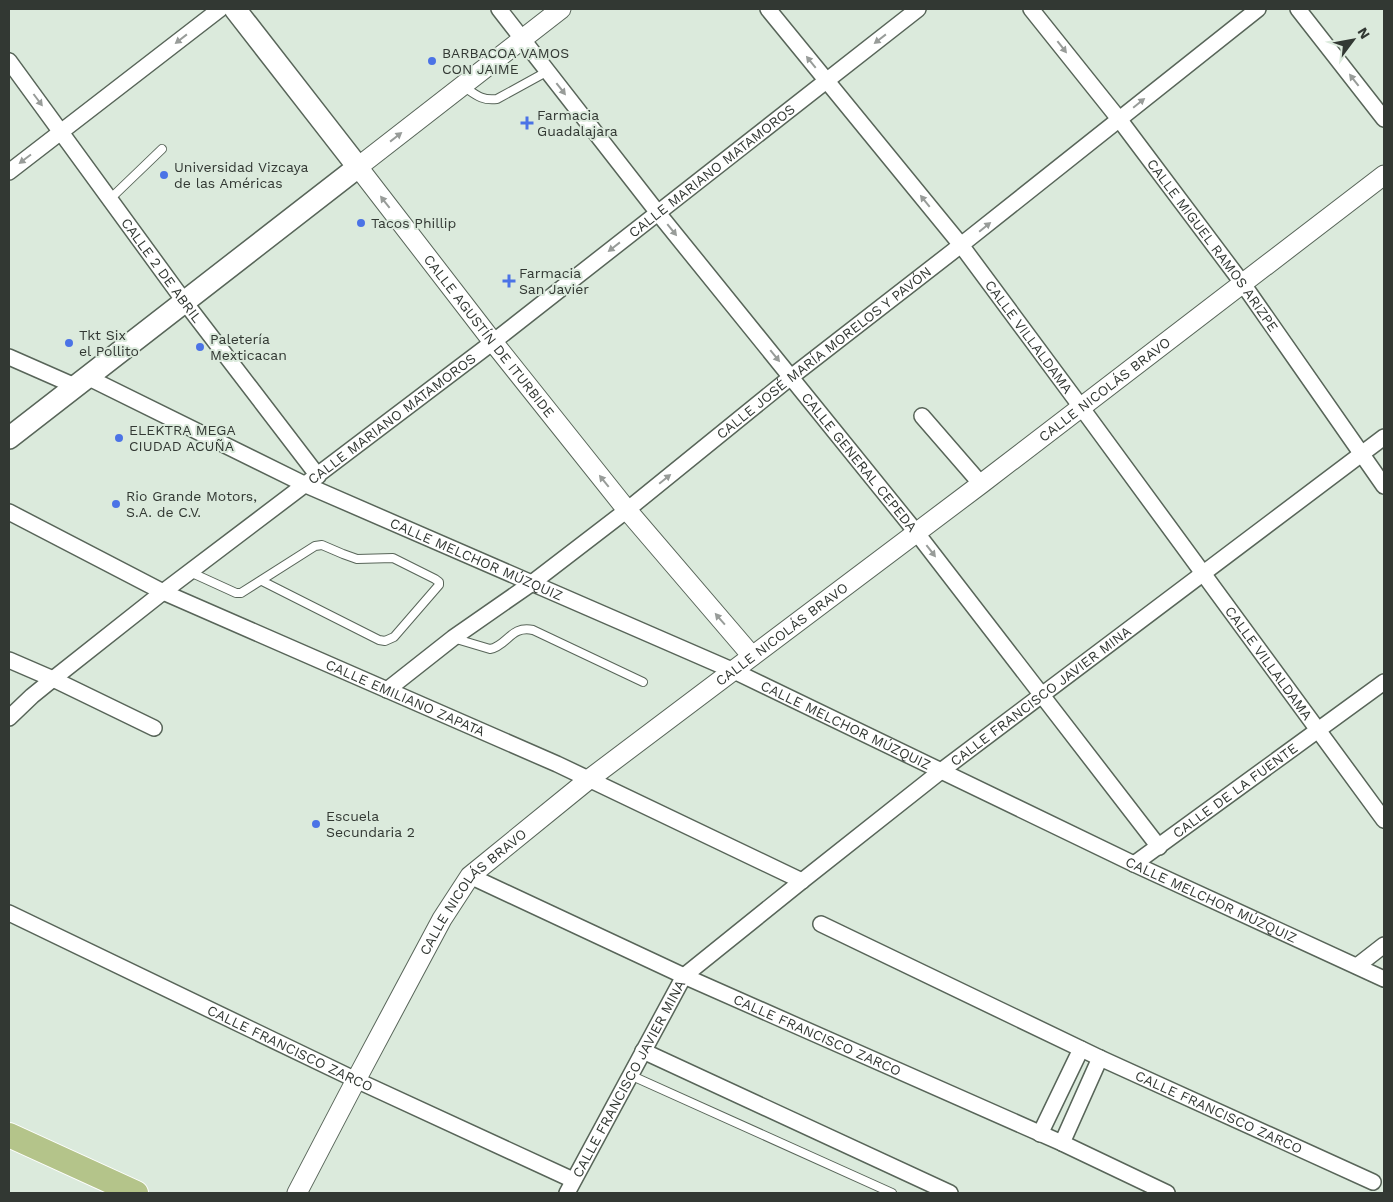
<svg xmlns="http://www.w3.org/2000/svg" width="1393" height="1202" viewBox="0 0 1393 1202" font-family="'Work Sans',sans-serif">
<style>
.lines{fill:none;stroke-linecap:round;stroke-linejoin:round}
.service-casing{stroke:#586559;stroke-width:10}
.minor-casing{stroke:#586559;stroke-width:18}
.tertiary-casing{stroke:#586559;stroke-width:21}
.secondary-casing{stroke:#586559;stroke-width:24}
.primary-casing{stroke:#fff;stroke-width:26}
.service{stroke:#fff;stroke-width:8}
.minor{stroke:#fff;stroke-width:15}
.tertiary{stroke:#fff;stroke-width:19}
.secondary{stroke:#fff;stroke-width:21}
.primary{stroke:#b4c48a;stroke-width:24}
.oneway{fill:#989c99}
.poi-dot{fill:#4b73e6;stroke:#dbeadc;stroke-width:2}
.labels{text-anchor:middle;dominant-baseline:central;stroke-width:4;stroke-linejoin:round;paint-order:stroke}
.poi-label{font-size:14px;fill:#323833;stroke:#dbeadc;text-anchor:start}
.street-label{font-size:14px;fill:#323833;stroke:#dbeadc}
</style>
<rect width="100%" height="100%" fill="#dbeadc"/>
<g class="lines">
<!-- service casing -->
<g class="service-casing">
<path id="service" d="M463 86C475 94 481 101 497 99L548 71
M110 199 162 149
M190 572 236 593H241L315 546 322 545 343 554 357 559 393 558 435 579 439 582V585L394 637 385 641 379 640 262 581
M453 638 490 649C507 646 511 625 533 630L643 682
M630 1075 892 1193"/>
</g>
<!-- minor casing -->
<g class="minor-casing">
<g id="minor">
<path id="s1" d="M499 9 658 213 916 532 1159 847"/>
<path id="s2" d="M768 9 961 245 1081 407 1384 820"/>
<path id="s3" d="M1031 9 1119 119 1243 284 1384 486"/>
<path d="M1298 9 1384 119"/>
<path id="s4" d="M9 61 184 301 318 476"/>
<path d="M9 172 220 9"/>
<path d="M9 357 75 386"/>
<path id="s5" d="M87 377 306 485 734 671 1134 864 1384 979"/>
<path d="M922 416 981 484"/>
<path id="s6" d="M9 512 163 592 557 764 802 881"/>
<path d="M9 660 53 679 154 728"/>
<path id="s7" d="M387 690 453 638 532 583 627 510 791 377 961 245 1258 9"/>
<path id="s8" d="M9 718 32 696 53 679 163 592 493 342 918 9"/>
<path id="s9" d="M1134 864 1384 682"/>
<path id="s10" d="M470 876 684 976 1062 1143 1167 1193"/>
<path id="s11" d="M9 913 356 1080 573 1180"/>
<path id="s12" d="M821 924 1100 1058 1373 1182"/>
<path d="M1357 966 1384 945"/>
<path d="M643 1051 950 1193"/>
<path d="M1040 1134 1081 1049"/>
<path d="M1062 1143 1100 1058"/>
<path id="s13" d="M567 1193 684 976 802 881 941 771 1384 437"/>
</g>
</g>
<!-- tertiary casing -->
<g class="tertiary-casing">
<g id="tertiary">
<path id="s14" d="M561 9 358 167 493 342 627 510 752 656"/>
<path id="s15" d="M297 1193 356 1080 442 919 470 876 588 780 981 484 1384 175"/>
</g>
</g>
<!-- secondary casing -->
<g class="secondary-casing">
<path id="secondary" d="M9 438 358 167 235 9"/>
</g>
<!-- primary casing -->
<g class="primary-casing">
<path id="primary" d="M9 1135 136 1193"/>
</g>
<!-- service -->
<use href="#service" class="service"/>
<!-- minor -->
<use href="#minor" class="minor"/>
<!-- tertiary -->
<use href="#tertiary" class="tertiary"/>
<!-- secondary -->
<use href="#secondary" class="secondary"/>
<!-- primary -->
<use href="#primary" class="primary"/>
</g>
<!-- one-way arrows -->
<defs><path id="oneway-solid" d="M-6-.8H1V-3.2L6.5 0L1 3.2V.8H-6Z" transform="scale(1.25)"/></defs>
<g class="oneway">
<use href="#oneway-solid" transform="translate(181 39) rotate(142)"/>
<use href="#oneway-solid" transform="translate(880 39) rotate(142)"/>
<use href="#oneway-solid" transform="translate(1062 47) rotate(52)"/>
<use href="#oneway-solid" transform="translate(811 62) rotate(-129)"/>
<use href="#oneway-solid" transform="translate(1354 80) rotate(-128)"/>
<use href="#oneway-solid" transform="translate(561 89) rotate(52)"/>
<use href="#oneway-solid" transform="translate(38 100) rotate(53)"/>
<use href="#oneway-solid" transform="translate(1139 103) rotate(-39)"/>
<use href="#oneway-solid" transform="translate(396 137) rotate(-38)"/>
<use href="#oneway-solid" transform="translate(25 159) rotate(143)"/>
<use href="#oneway-solid" transform="translate(925 201) rotate(-129)"/>
<use href="#oneway-solid" transform="translate(385 202) rotate(-128)"/>
<use href="#oneway-solid" transform="translate(985 227) rotate(-39)"/>
<use href="#oneway-solid" transform="translate(672 230) rotate(51)"/>
<use href="#oneway-solid" transform="translate(614 247) rotate(142)"/>
<use href="#oneway-solid" transform="translate(775 356) rotate(51)"/>
<use href="#oneway-solid" transform="translate(665 479) rotate(-39)"/>
<use href="#oneway-solid" transform="translate(604 481) rotate(-129)"/>
<use href="#oneway-solid" transform="translate(931 551) rotate(52)"/>
<use href="#oneway-solid" transform="translate(720 619) rotate(-131)"/>
</g>
<!-- markers -->
<g class="poi-dot">
<circle cx="432" cy="61" r="5"/>
<path d="M524.5 115.5h5v5h5v5h-5v5h-5v-5h-5v-5h5z"/>
<circle cx="164" cy="175" r="5"/>
<circle cx="361" cy="223" r="5"/>
<path d="M506.5 273.5h5v5h5v5h-5v5h-5v-5h-5v-5h5z"/>
<circle cx="69" cy="343" r="5"/>
<circle cx="200" cy="347" r="5"/>
<circle cx="119" cy="438" r="5"/>
<circle cx="116" cy="504" r="5"/>
<circle cx="316" cy="824" r="5"/>
</g>
<g class="labels">
<!-- poi labels -->
<g class="poi-label">
<text x="442" y="53">BARBACOA VAMOS<tspan x="442" dy="16">CON JAIME</tspan></text>
<text x="537" y="115">Farmacia<tspan x="537" dy="16">Guadalajara</tspan></text>
<text x="174" y="167">Universidad Vizcaya<tspan x="174" dy="16">de las Américas</tspan></text>
<text x="371" y="223">Tacos Phillip</text>
<text x="519" y="273">Farmacia<tspan x="519" dy="16">San Javier</tspan></text>
<text x="79" y="335">Tkt Six<tspan x="79" dy="16">el Pollito</tspan></text>
<text x="210" y="339">Paletería<tspan x="210" dy="16">Mexticacan</tspan></text>
<text x="129" y="430">ELEKTRA MEGA<tspan x="129" dy="16">CIUDAD ACUÑA</tspan></text>
<text x="126" y="496">Rio Grande Motors,<tspan x="126" dy="16">S.A. de C.V.</tspan></text>
<text x="326" y="816">Escuela<tspan x="326" dy="16">Secundaria 2</tspan></text>
</g>
<!-- street labels -->
<g class="street-label">
<text stroke="none"><textPath href="#s8" startOffset="891">CALLE MARIANO MATAMOROS</textPath></text>
<text stroke="none"><textPath href="#s3" startOffset="298">CALLE MIGUEL RAMOS ARIZPE</textPath></text>
<text stroke="none"><textPath href="#s4" startOffset="259">CALLE 2 DE ABRIL</textPath></text>
<text stroke="none"><textPath href="#s14" startOffset="471">CALLE AGUSTÍN DE ITURBIDE</textPath></text>
<text stroke="none"><textPath href="#s2" startOffset="419">CALLE VILLALDAMA</textPath></text>
<text stroke="none"><textPath href="#s7" startOffset="552">CALLE JOSÉ MARÍA MORELOS Y PAVÓN</textPath></text>
<text stroke="none"><textPath href="#s15" startOffset="1161">CALLE NICOLÁS BRAVO</textPath></text>
<text stroke="none"><textPath href="#s8" startOffset="486">CALLE MARIANO MATAMOROS</textPath></text>
<text stroke="none"><textPath href="#s1" startOffset="579">CALLE GENERAL CEPEDA</textPath></text>
<text stroke="none"><textPath href="#s5" startOffset="430">CALLE MELCHOR MÚZQUIZ</textPath></text>
<text stroke="none"><textPath href="#s15" startOffset="756">CALLE NICOLÁS BRAVO</textPath></text>
<text stroke="none"><textPath href="#s2" startOffset="824">CALLE VILLALDAMA</textPath></text>
<text stroke="none"><textPath href="#s13" startOffset="700">CALLE FRANCISCO JAVIER MINA</textPath></text>
<text stroke="none"><textPath href="#s6" startOffset="438">CALLE EMILIANO ZAPATA</textPath></text>
<text stroke="none"><textPath href="#s5" startOffset="835">CALLE MELCHOR MÚZQUIZ</textPath></text>
<text stroke="none"><textPath href="#s9" startOffset="125">CALLE DE LA FUENTE</textPath></text>
<text stroke="none"><textPath href="#s15" startOffset="351">CALLE NICOLÁS BRAVO</textPath></text>
<text stroke="none"><textPath href="#s5" startOffset="1240">CALLE MELCHOR MÚZQUIZ</textPath></text>
<text stroke="none"><textPath href="#s10" startOffset="382">CALLE FRANCISCO ZARCO</textPath></text>
<text stroke="none"><textPath href="#s11" startOffset="312">CALLE FRANCISCO ZARCO</textPath></text>
<text stroke="none"><textPath href="#s13" startOffset="130">CALLE FRANCISCO JAVIER MINA</textPath></text>
<text stroke="none"><textPath href="#s12" startOffset="440">CALLE FRANCISCO ZARCO</textPath></text>
</g>
</g>
<!-- border -->
<rect width="1393" height="1202" fill="none" stroke="#323833" stroke-width="20"/>
<!-- north arrow -->
<g transform="translate(1353 40) rotate(58)" stroke="#dbeadc" stroke-width="4" paint-order="stroke">
<path d="M0-4L9 19L0 12L-9 19Z" fill="#323833"/>
<text y="-8" font-size="14" font-weight="bold" text-anchor="middle" fill="#323833">N</text>
</g>
</svg>
